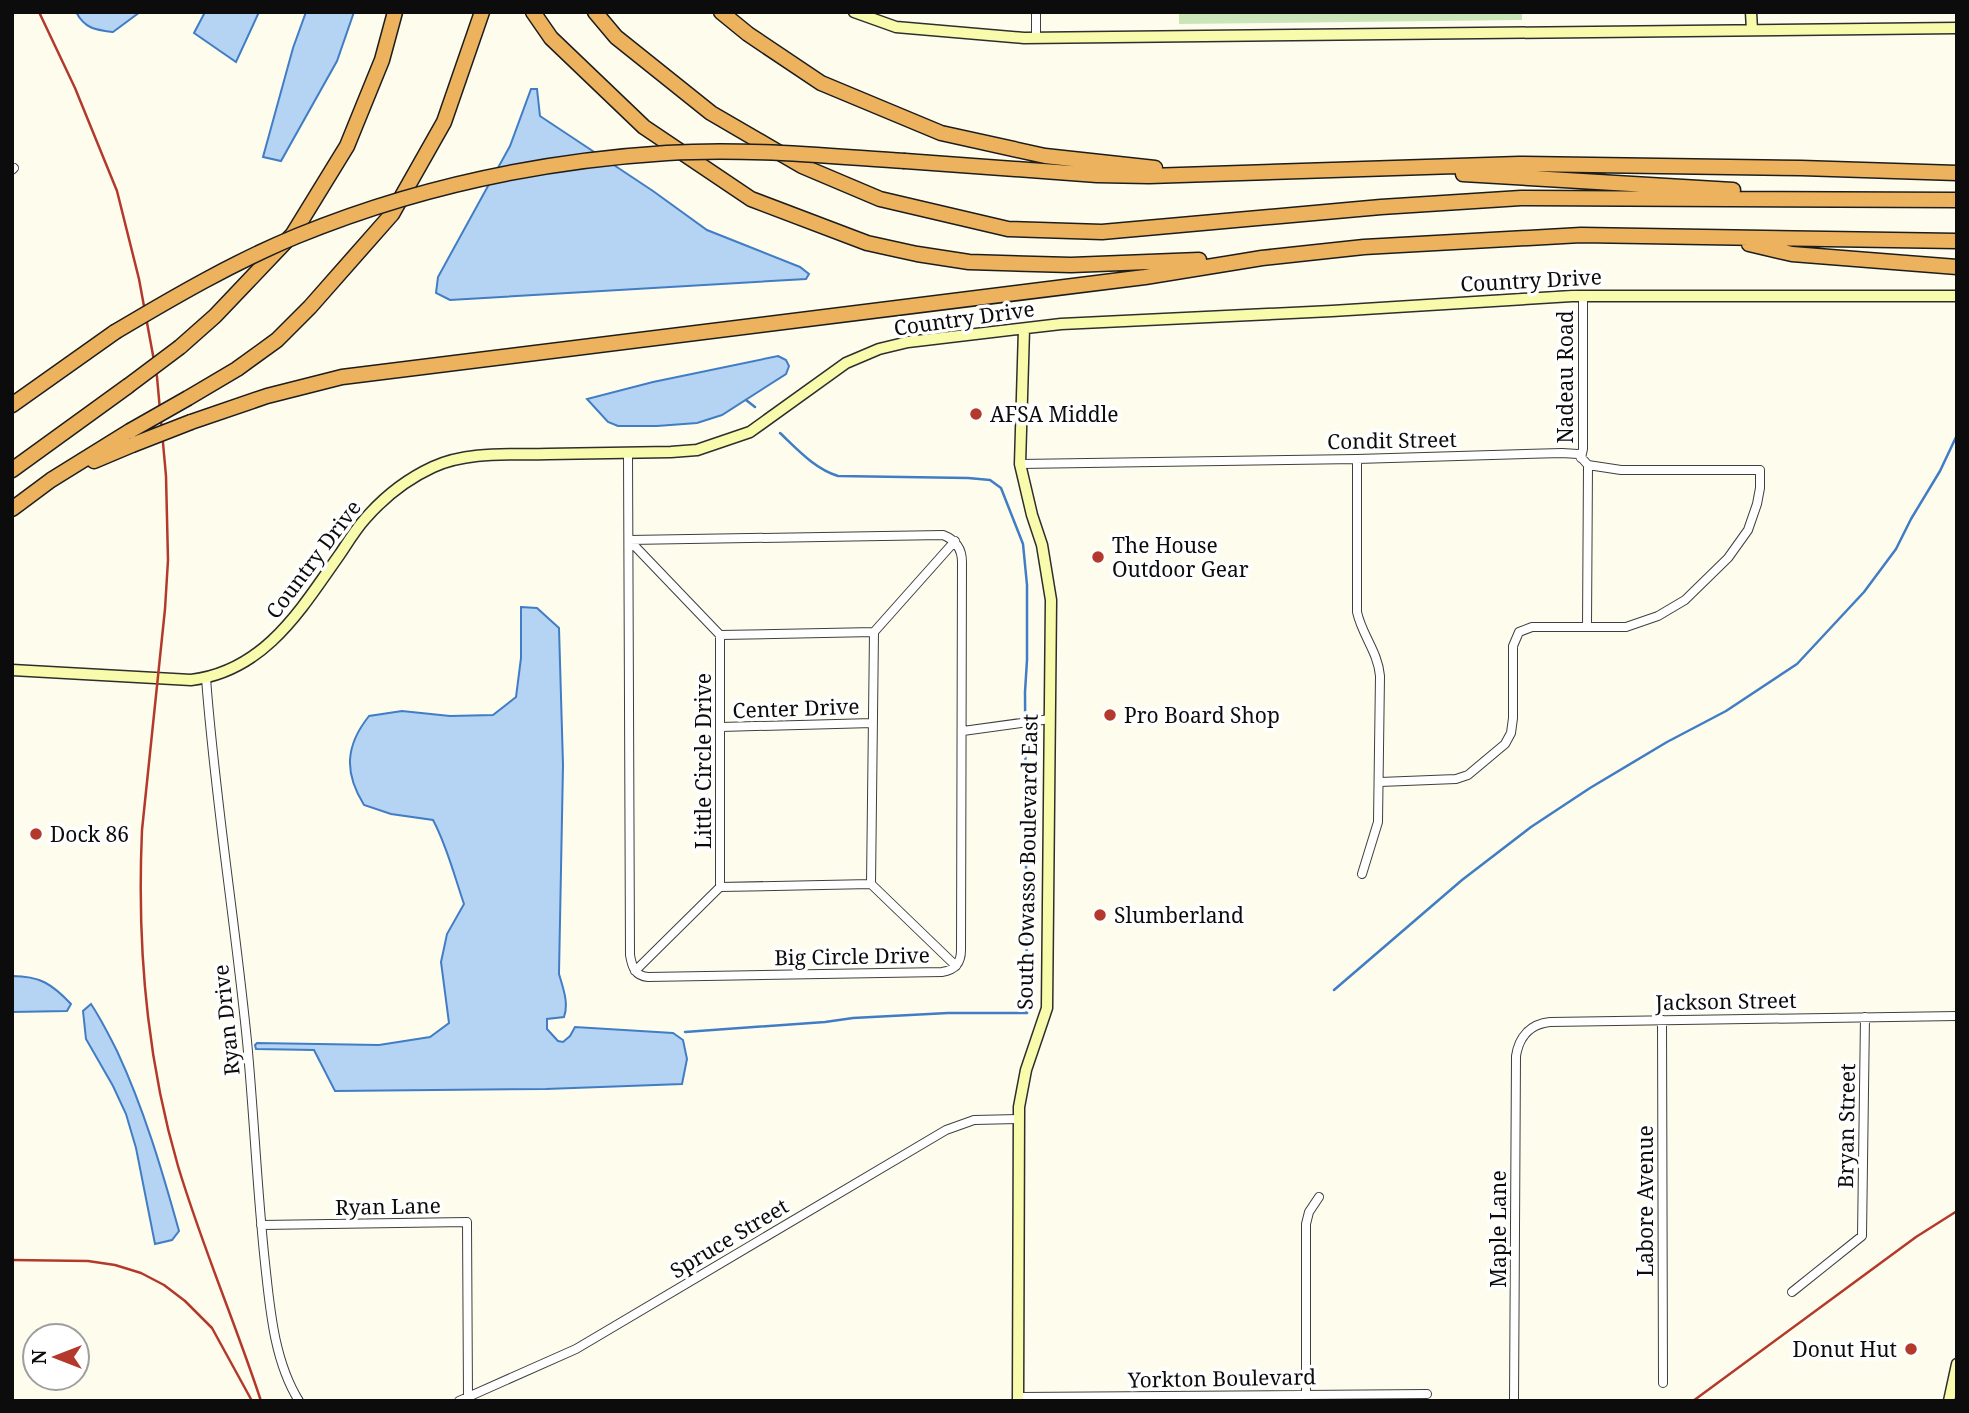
<svg xmlns="http://www.w3.org/2000/svg" width="1969" height="1413" viewBox="0 0 1969 1413" font-family="'Noto Serif',serif">
<style>
.green{fill:#cae6b9}
.water{fill:#b5d3f2;stroke:#407dc5;stroke-width:2}
.lines{fill:none;stroke-linecap:round;stroke-linejoin:round}
.stream{stroke:#407dc5;stroke-width:2.5}
.street-casing{stroke:#3f3f3f;stroke-width:10}
.secondary-casing{stroke:#2e2e2e;stroke-width:13}
.highway-casing{stroke:#1d1d1d;stroke-width:17}
.street{stroke:#fff;stroke-width:8}
.secondary{stroke:#f8faac;stroke-width:10}
.highway{stroke:#ecb25d;stroke-width:14}
.rail{stroke:#b4392d;stroke-width:2.5}
.highway-bridge-casing{stroke:#1d1d1d;stroke-width:17;stroke-linecap:butt}
.highway-bridge{stroke:#ecb25d;stroke-width:14}
.poi-dot{fill:#b4392d;stroke:#fff;stroke-width:2.5}
.labels{text-anchor:middle;dominant-baseline:central;stroke-width:7;stroke-linejoin:round;paint-order:stroke}
.street-label{font-size:21px;fill:#0c0c0c;stroke:#fff}
.poi-label{font-size:21px;fill:#0c0c0c;stroke:#fff;text-anchor:start}
</style>
<rect width="100%" height="100%" fill="#fefded"/>
<!-- green -->
<path class="green" d="M1179 12H1522V20L1179 24Z"/>
<!-- water -->
<path class="water" d="M76 12H140L113 32C96 30 85 29 76 12Z
M205 12H259L236 62 194 33Z
M306 12H354L337 61 281 161 263 157 293 48Z
M531 89H537L540 116 549 122 653 191 707 230 800 267 809 274 806 279 450 300 436 293 438 277 510 146Z
M778 356 786 360 789 366 786 374 722 415 697 423 657 426H618L608 422 587 399 653 382Z
M521 607 537 608 559 628 563 765 559 974C563 988 569 1003 564 1017L547 1019V1029L558 1041 563 1042 570 1036 575 1027 673 1033 683 1040 687 1059 682 1084 546 1089 335 1091 314 1050 256 1049 255 1045 257 1043 379 1045 430 1037 449 1023 441 962 447 934 464 904C454 875 447 846 433 820L391 814 364 805C344 773 345 746 369 716L402 711 450 716 493 715 516 697 521 658Z
M12 976C40 976 52 984 71 1004L67 1011 12 1012Z
M91 1004C101 1019 109 1035 117 1051 144 1109 162 1170 179 1231L172 1240 155 1244 136 1148 126 1114 113 1086 86 1039 83 1011Z"/>
<g class="lines">
<!-- stream -->
<path class="stream" d="M746 400 755 407
M1334 990 1462 880 1531 827 1590 788 1667 742 1726 711 1797 664 1864 592 1896 549 1911 519 1940 471 1957 435
M685 1032 825 1022 853 1018 948 1013H1027L1025 692 1027 660V585L1023 544 1001 488 990 480 968 478 838 476C815 469 798 450 780 433"/>
<!-- street casing -->
<g class="street-casing">
<path id="street" d="M1036 37V12
M12 170 14 168
M628 453 630 955C632 967 635 976 648 977L942 972C955 970 961 963 961 950L962 562C962 549 956 540 943 535L629 540
M1581 458 1583 449V295
M1357 459V612C1362 635 1378 652 1380 676L1378 822 1362 874
M1020 464 1357 459 1562 453 1578 454 1588 465 1621 470H1760V488L1757 504 1748 530 1728 558 1685 600 1658 616 1626 627H1532L1519 632 1513 646V718L1511 733 1505 744 1468 775 1456 779 1380 782
M629 540 720 635V887
M1587 627 1588 465
M720 635 874 632
M206 678C215 799 235 920 247 1041 254 1115 257 1189 265 1263 270 1309 274 1361 299 1401
M721 727 873 723
M963 731 1050 719
M871 884 874 632 955 541
M635 971 720 887 871 884 956 966
M1662 1020 1663 1383
M261 1225 467 1222 468 1397
M1792 1292 1862 1236 1865 1017
M1306 1394V1224L1309 1212 1319 1197
M1018 1397 1427 1394
M459 1401 576 1349 946 1130 974 1120 1019 1119
M1514 1401 1516 1056C1519 1037 1530 1024 1550 1022L1957 1016"/>
</g>
<!-- secondary casing -->
<g class="secondary-casing">
<path id="secondary" d="M854 12 896 27 1024 38 1957 28
M1751 12 1752 30
M12 670 191 680C265 671 301 609 340 554 348 542 356 529 365 519 384 497 407 479 433 467 468 451 510 455 548 454 589 453 630 453 671 452L697 450 750 432 846 363 879 349 908 342 1061 324 1332 311 1572 296H1957
M1018 1401 1019 1107 1026 1070 1047 1008 1051 600 1042 545 1032 515 1020 464 1024 329
M1949 1401 1957 1364"/>
</g>
<!-- highway casing -->
<g class="highway-casing">
<path id="highway" d="M533 12 551 38 644 127 751 199 867 243 917 254 969 262 1071 265 1199 260
M595 12 616 37 711 113 802 166 880 199 1008 229 1102 232 1381 207 1521 198 1957 200
M721 12 748 34 821 83 941 133 1045 156 1155 168
M905 161 1097 175 1149 176 1519 164 1801 168 1957 173
M1463 174 1733 190
M1749 244 1792 254 1957 267
M180 347 215 316 293 234 347 146 382 60 395 12
M188 398 237 369 277 340 310 307 392 214 444 122 482 12
M12 405 115 332
M191 422 267 396 342 377 1145 277 1262 258 1364 247 1581 235 1957 241
M94 461 132 445
M12 470 128 386
M12 509 51 480 130 431"/>
</g>
<!-- street -->
<use href="#street" class="street"/>
<!-- secondary -->
<use href="#secondary" class="secondary"/>
<!-- highway -->
<use href="#highway" class="highway"/>
<!-- rail -->
<path class="rail" d="M39 12 75 88 117 191 139 279 157 377 166 476 168 560 165 609 142 830C137 943 146 1057 178 1166 202 1246 235 1322 261 1401
M12 1260 88 1261 115 1265 141 1273 164 1285 185 1301 212 1328 252 1401
M1693 1401 1916 1237 1957 1211"/>
<!-- highway-bridge casing -->
<g class="highway-bridge-casing">
<path id="highway-bridge" d="M115 332C174 297 234 262 297 236 414 188 541 161 667 153 746 148 826 156 905 161
M128 386 180 347
M130 431 188 398
M132 445 191 422"/>
</g>
<!-- highway-bridge -->
<use href="#highway-bridge" class="highway-bridge"/>
</g>
<!-- markers -->
<g class="poi-dot">
<circle cx="976" cy="414" r="7"/>
<circle cx="1098" cy="557" r="7"/>
<circle cx="1110" cy="715" r="7"/>
<circle cx="36" cy="834" r="7"/>
<circle cx="1100" cy="915" r="7"/>
<circle cx="1911" cy="1349" r="7"/>
</g>
<g class="labels">
<!-- street labels -->
<g class="street-label">
<text transform="translate(1531 280) rotate(-3)">Country Drive</text>
<text transform="translate(964 318) rotate(-8)">Country Drive</text>
<text transform="translate(1565 377) rotate(-90)">Nadeau Road</text>
<text transform="translate(1392 440) rotate(-1)">Condit Street</text>
<text transform="translate(313 559) rotate(-53)">Country Drive</text>
<text transform="translate(796 708) rotate(-2)">Center Drive</text>
<text transform="translate(703 761) rotate(-90)">Little Circle Drive</text>
<text transform="translate(1027 862) rotate(-89)">South Owasso Boulevard East</text>
<text transform="translate(852 956) rotate(-1)">Big Circle Drive</text>
<text transform="translate(1726 1001) rotate(-1)">Jackson Street</text>
<text transform="translate(226 1020) rotate(-96)">Ryan Drive</text>
<text transform="translate(1846 1126) rotate(-89)">Bryan Street</text>
<text transform="translate(1645 1201) rotate(-90)">Labore Avenue</text>
<text transform="translate(388 1206) rotate(-1)">Ryan Lane</text>
<text transform="translate(1498 1229) rotate(-90)">Maple Lane</text>
<text transform="translate(729 1238) rotate(-31)">Spruce Street</text>
<text transform="translate(1222 1378) rotate(-1)">Yorkton Boulevard</text>
</g>
<!-- poi labels -->
<g class="poi-label">
<text x="990" y="414">AFSA Middle</text>
<text x="1112" y="545">The House<tspan x="1112" dy="24">Outdoor Gear</tspan></text>
<text x="1124" y="715">Pro Board Shop</text>
<text x="50" y="834">Dock 86</text>
<text x="1114" y="915">Slumberland</text>
<text x="1897" y="1349" text-anchor="end">Donut Hut</text>
</g>
</g>
<!-- border -->
<rect width="1969" height="1413" fill="none" stroke="#0c0c0c" stroke-width="28"/>
<!-- north arrow -->
<g transform="translate(56 1357) rotate(270)"><circle r="33" fill="#ffffff" stroke="#9e9e9e" stroke-width="2"/>
<path d="M0-5L12 26L0 18L-12 26Z" fill="#b4392d"/>
<text y="-10" font-size="19" font-weight="bold" text-anchor="middle" fill="#0c0c0c">N</text>
</g>
</svg>
